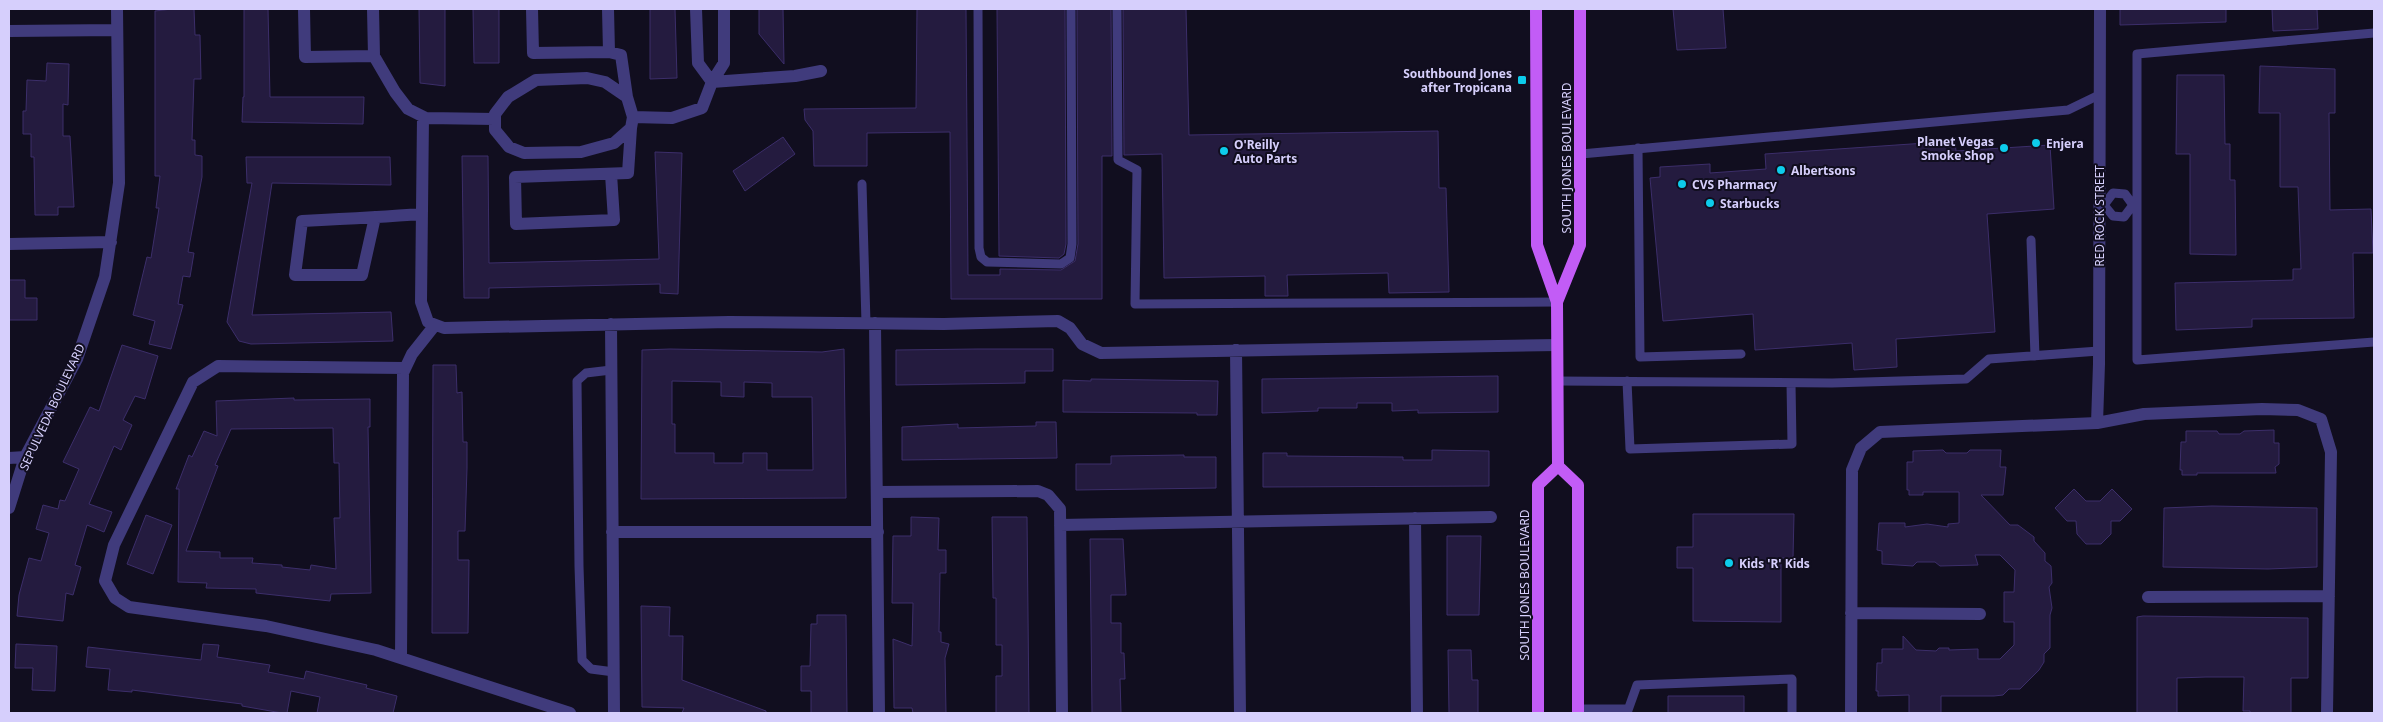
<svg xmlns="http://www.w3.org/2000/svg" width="2383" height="722" viewBox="0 0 2383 722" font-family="'Noto Sans',sans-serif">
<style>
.building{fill:#241b3f;stroke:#3c2e6a;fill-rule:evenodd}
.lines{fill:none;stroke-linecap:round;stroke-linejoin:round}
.lane{stroke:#403b7c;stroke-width:9}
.street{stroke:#403b7c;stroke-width:12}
.primary{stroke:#c25cf6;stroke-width:12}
.poi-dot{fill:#0dcceb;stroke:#110e1f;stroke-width:2}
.labels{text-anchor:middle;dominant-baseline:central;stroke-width:4;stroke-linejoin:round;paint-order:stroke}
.poi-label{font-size:12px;font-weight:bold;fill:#d6cffc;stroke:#110e1f;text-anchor:start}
.street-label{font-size:12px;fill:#d6cffc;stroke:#110e1f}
</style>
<rect width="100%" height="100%" fill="#110e1f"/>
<!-- building -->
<path class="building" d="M172 9H194L195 35H200L201 79H194L192 140H195V155L202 156V177L188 252 194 253 190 277 183 276 178 304 183 305 171 349 149 344 155 321 133 315 147 257 151 258 159 208H156L160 176H155V11Z
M244 9H268L270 97H364L363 124 242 122 243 97H244Z
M419 9H445V86L420 83Z
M473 9H499V63H474Z
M650 9H675L677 78 650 79Z
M759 9H783L784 64 759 34Z
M917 9H966L968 275H1000V269L1061 270 1075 261 1078 244 1077 9H1111L1112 156H1102V299H951L950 132 867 133V166H814L813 131 805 120 804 109 916 108Z
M997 9H1065L1066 244 1064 254 1059 258 999 256Z
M1123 9H1186L1189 135 1438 131 1439 188H1446L1449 292 1389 293 1388 273 1287 275 1288 296H1265V276L1164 278 1162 154 1124 155Z
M1673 9H1723L1726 48 1677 50Z
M2120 9H2226V22L2120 25Z
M2272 9H2317L2318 29 2273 31Z
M47 63 69 64 68 105 63 104V136H70L74 207H58V215H35L34 157H31V134H23V111H26L27 80 46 81Z
M2260 66 2335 69V113H2329L2330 210 2371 209 2373 253H2353L2354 318 2252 319V327L2176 330 2175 283 2293 280V269H2301L2298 187H2280V113H2259Z
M2177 75H2224L2225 144H2230V180H2235L2236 255 2190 254V154H2176Z
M783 137 795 154 745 191 733 171Z
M1955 141 1956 151 2050 145 2054 209 1987 214 1995 332 1896 339 1897 367 1854 370 1852 343 1755 350 1753 314 1663 321 1650 178 1660 177V167L1710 164V173L1766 169 1765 154Z
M655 152 682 153 678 294 660 293V284L489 288V298H464L462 156H488L489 263 659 259Z
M246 157H390L391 185 272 183 252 315 391 312 393 341 251 344 239 341 227 322 252 183H247Z
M9 280H25V298H37V320H9Z
M122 345 158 356 145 399 135 396 123 420 132 425 121 450 114 446 89 504 112 512 104 532 87 525 75 565 81 567 73 595 66 593 63 621 17 616 19 595 29 558 41 561 49 533 36 529 43 505 58 509 60 500 65 501 79 469 63 462 90 407 99 411Z
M670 349 822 352 844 349 846 498 641 499 642 350ZM672 381 721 382V396L744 397V382L772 383V397H812L813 470H767V453H743V463H714V453H675V424H672Z
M977 349H1053V371H1025V383L896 385V350Z
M433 365H456L457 393 462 392 463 442H467V468L465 531H458V560H469L468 633H432Z
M1498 376V412L1418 413V410L1392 411V403H1357V408H1318V411L1262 413V379Z
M1091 379 1218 381 1217 415H1197V413L1063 412V380L1091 381Z
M294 398V400L370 399V427H368L371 593 331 594 330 601 256 593V589L206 588 207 583 178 582 179 489H176L189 455 192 457 204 431 217 436 216 401ZM333 428 334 463H339L340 518H334L336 569 311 565 310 570 282 567V565L252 563 253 558H220V552L186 551 218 466 215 465 231 429Z
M1036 422H1056L1057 458 902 460V427L958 424V428L1036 426Z
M2274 430V443H2279V464L2275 467 2276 473H2197V475H2182V470H2180L2181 442H2186V431H2217L2219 434H2240L2244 431Z
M1432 450 1489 451V486L1263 487V453H1287V456L1403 457V460H1432Z
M1943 450 1946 453H1967L1970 450H2001L2000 467H2006L2003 495H1981L2010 525H2018L2034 537V541L2045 553V561L2051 566 2052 583 2049 587 2052 608 2050 615V648L2044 654V662L2039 670 2020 689H2009L2003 695 1994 696H1941V713H1909V695L1878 696V691H1876L1877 663H1882V649H1903V636L1916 650 1936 651 1939 648H1949V650L1978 649V659H2000L2014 645V622H2004V592H2014L2015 570 2000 555H1975L1978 565 1940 566 1935 562H1917L1913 566 1882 564V551L1877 550 1879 523H1905V527L1927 524 1948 527V524L1959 523V492H1923V495H1909V490H1907V462H1913V451Z
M1184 455V457H1216V488L1076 490V464H1111V456Z
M2074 489 2086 501H2100L2112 489 2132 509 2120 521H2111V534L2101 544H2086L2077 534 2076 521H2067L2055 508Z
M2212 506 2317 508V567L2268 569 2163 567 2164 508Z
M1693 514H1794L1793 558H1781V622L1693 621V568H1677V547H1693Z
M146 515 172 525 153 574 127 564Z
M911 517 939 518 938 550H946V573H940L939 632H941V642L949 644 945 658 946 713H913L912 708H894L893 639 912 646 913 603H892L893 536H911Z
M992 517H1027L1029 713H996V676H1002V645H996V598H993Z
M1447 536H1481L1479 615H1447Z
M1090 539H1123L1126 595H1111V623H1121V653H1124L1125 679H1120L1121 713H1092Z
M641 606 670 607 669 636H683L682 680 766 711V713H682L684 708 642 707Z
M817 615H846L847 713H811V691H801V666H810L811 624H817Z
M2143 616 2308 618V678H2291V713H2250V711H2243L2244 677H2206L2177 678V713H2137V617Z
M16 644 57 646 55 691 32 690 33 668H15Z
M203 644 219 645 217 657 270 665 268 672 304 679 306 671 367 685 366 688 397 696 393 713H317L320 697 291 691 287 713H282L242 706V704L132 690V692L108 690 110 669 86 667 88 647 201 660Z
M1448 650H1471L1472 680H1478V713H1449Z
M1668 696H1744V713H1668Z"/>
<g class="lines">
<!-- lane -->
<path class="lane" d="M978 9 979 248 981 257 987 262 1061 264 1070 258 1072 244 1071 9
M1117 9 1118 160 1137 170 1135 304 1557 302
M2374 33 2137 54V360L2374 342
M1638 148 1640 357 1741 354
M1581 154 2068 110 2099 95
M862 184 866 323
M2113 193 2125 194 2133 205 2124 217 2113 216 2104 205Z
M2031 240 2035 356
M611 370 586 373 577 381 579 566 582 660 591 669 614 672
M1557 381 1832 383 1966 379 1989 359 2099 351
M1627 381 1630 449 1792 444 1791 383
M1578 709H1627
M1627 713 1637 685 1792 679V713"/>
<!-- street -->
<path class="street" d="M304 9 305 57 374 56
M373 9 374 56 395 92 408 109 426 118 495 119
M532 9 533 53 609 52 621 55 627 97
M608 9 609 52
M696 9 698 63 712 82
M9 31 117 30
M587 78 605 82 627 97 633 117 631 128 614 143 581 152 524 153 509 147 495 130V114L508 97 536 80Z
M712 82 795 76 821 71
M423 117 421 302 428 322 444 328 729 322 944 324 1058 321 1070 328 1082 344 1101 353 1557 345
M633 117 672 118 702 108 712 82 724 63V9
M611 174 614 220 516 224 515 177 628 173 631 128
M375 217 362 275H295L302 221C342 219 382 217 421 214
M9 244 111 242
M875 323 879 713
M611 324 614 713
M1236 350 1240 713
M405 368 218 366 193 382 114 545 105 581 115 598 129 607 266 626 376 650 570 713
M2097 423 2099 364 2100 9
M9 458 25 457
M877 492 1038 491 1048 495 1060 509 1062 713
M9 508 25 457 77 359 105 277 119 183 117 9
M1415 518 1417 713
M1060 525 1491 517
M612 532H878
M2148 597 2329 596
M1851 613 1980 614
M401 658 403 373 412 354 435 325
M1851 713 1852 470 1861 448 1880 432 2097 423 2144 414 2262 409 2298 410 2321 419 2331 452 2327 713"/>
<!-- primary -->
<path class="primary" d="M1536 9 1537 245 1557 302 1558 466 1578 485V713
M1557 302 1580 245V9
M1538 713V485L1558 466"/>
</g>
<!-- markers -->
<g class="poi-dot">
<rect x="1517" y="75" width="10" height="10" rx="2.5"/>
<circle cx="2036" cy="143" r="5"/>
<circle cx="2004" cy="148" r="5"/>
<circle cx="1224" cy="151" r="5"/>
<circle cx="1781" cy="170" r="5"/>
<circle cx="1682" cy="184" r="5"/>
<circle cx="1710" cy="203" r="5"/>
<circle cx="1729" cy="563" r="5"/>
</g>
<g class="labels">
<!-- poi labels -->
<g class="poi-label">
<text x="1512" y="73" text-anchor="end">Southbound Jones<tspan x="1512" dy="14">after Tropicana</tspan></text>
<text x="1994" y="141" text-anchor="end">Planet Vegas<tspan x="1994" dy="14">Smoke Shop</tspan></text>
<text x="2046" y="143">Enjera</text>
<text x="1234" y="144">O'Reilly<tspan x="1234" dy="14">Auto Parts</tspan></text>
<text x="1791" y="170">Albertsons</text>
<text x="1692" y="184">CVS Pharmacy</text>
<text x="1720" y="203">Starbucks</text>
<text x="1739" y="563">Kids 'R' Kids</text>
</g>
<!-- street labels -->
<g class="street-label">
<text transform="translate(1566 158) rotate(-90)">SOUTH JONES BOULEVARD</text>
<text transform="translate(2099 216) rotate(-90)">RED ROCK STREET</text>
<text transform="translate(52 407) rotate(-65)">SEPULVEDA BOULEVARD</text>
<text transform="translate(1524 585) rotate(-90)">SOUTH JONES BOULEVARD</text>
</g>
</g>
<!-- border -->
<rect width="2383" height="722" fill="none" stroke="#d6cffc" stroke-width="20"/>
</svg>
